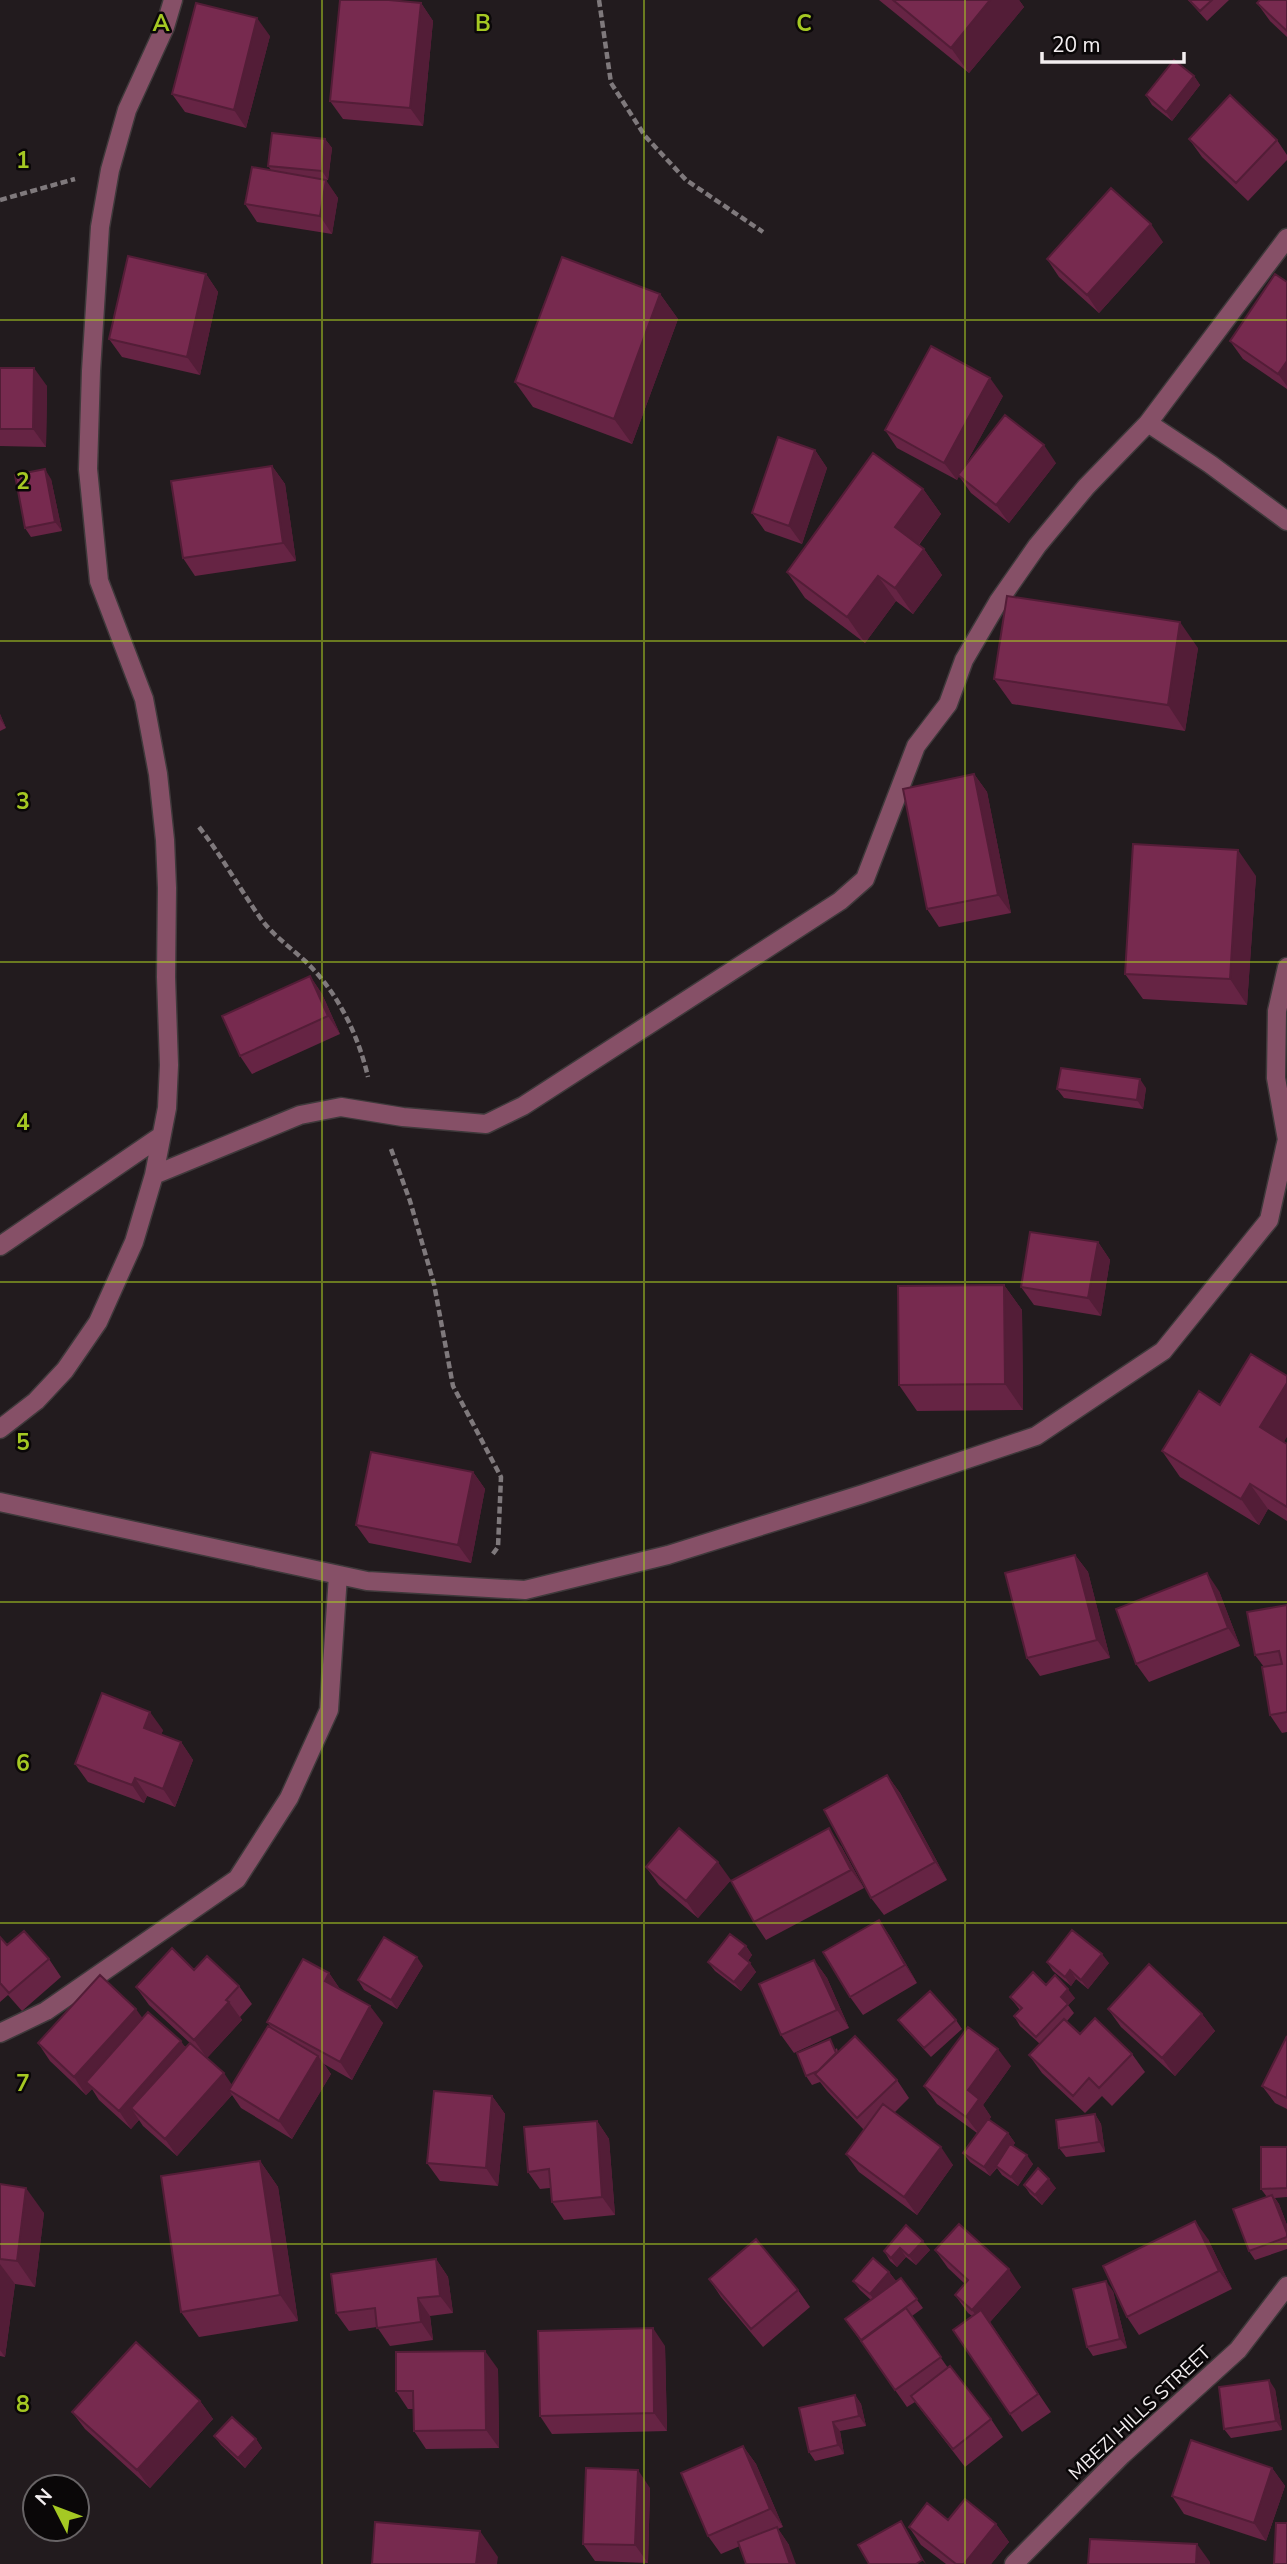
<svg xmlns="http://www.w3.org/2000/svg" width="1287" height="2564" viewBox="0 0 1287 2564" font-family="'Nunito Sans',sans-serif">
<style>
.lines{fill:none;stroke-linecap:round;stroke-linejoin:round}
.minor-casing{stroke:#3f393b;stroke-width:21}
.path{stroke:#7f797c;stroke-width:4.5;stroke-dasharray:7 3.5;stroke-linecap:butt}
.minor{stroke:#865067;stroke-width:18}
.wall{fill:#662444}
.shaded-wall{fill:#531d37}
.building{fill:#772a4f;stroke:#531d37;stroke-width:2}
.grid{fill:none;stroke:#a5c823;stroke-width:2;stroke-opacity:0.55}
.labels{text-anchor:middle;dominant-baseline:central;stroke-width:5;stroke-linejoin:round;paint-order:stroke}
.street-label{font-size:19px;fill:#f3eef0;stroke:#0a0708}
.grid-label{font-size:23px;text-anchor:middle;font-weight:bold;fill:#a5c823;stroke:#0a0708;stroke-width:5;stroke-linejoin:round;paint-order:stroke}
</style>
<rect width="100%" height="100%" fill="#221b1e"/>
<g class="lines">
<!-- minor casing -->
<g class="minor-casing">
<path id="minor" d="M1148 423 1287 238
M1287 967 1277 1011 1276 1078 1287 1140
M154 1175 300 1115 341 1107 403 1117 486 1124 523 1106 840 901 865 879 916 746 948 704 964 660 998 602 1037 546 1086 487 1148 423 1210 464 1287 521
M0 1246 161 1136
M0 1429 36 1401 65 1370 98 1322 134 1242 154 1175 167 1108 169 1065 166 977 167 888 165 840 158 774 144 699 99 581 88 469 91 371 100 227 110 170 127 110 165 27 173 0
M0 1502 367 1581 525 1590 668 1555 863 1494 1036 1436 1163 1351 1269 1220 1287 1139
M0 2033 46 2011 237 1879 289 1798 329 1710 338 1575
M1014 2564 1122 2455 1238 2350 1287 2286"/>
</g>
<!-- path -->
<path class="path" d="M599 0 611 83 645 136 686 180 763 232
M0 200 75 179
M199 827C221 855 238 886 259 916 271 934 289 946 305 961 337 991 358 1034 368 1077
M391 1149 410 1201 434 1284 453 1386 501 1477 498 1547 492 1555"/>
<!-- minor -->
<use href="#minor" class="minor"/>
</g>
<!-- wall -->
<path class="wall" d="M879 0H1019L1024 7 969 73Z
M1188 0H1229L1207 21Z
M1287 0V37L1270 21 1257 3Z
M421 3 433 21 423 126 343 119 330 101Z
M270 36 246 128 185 112 172 94Z
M1194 76 1200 85 1172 121 1152 105 1146 95Z
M325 139 332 148 328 180H325L338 198 332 234 257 222 245 204 271 170 268 166Z
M1189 139 1277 140 1287 155V160L1248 201 1202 157Z
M1163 242 1099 313 1059 277 1047 259Z
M206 274 218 292 200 375 122 357 109 339Z
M1287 282V389L1243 359 1230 341Z
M660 294 678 319 632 444 533 407 515 382Z
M0 368 47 386 46 447 0 446Z
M1003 396 963 469 1056 463 1009 523 971 493 959 476 957 480 897 448 885 430Z
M815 450 827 468 802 544 765 531 752 513Z
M272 466 285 484 296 561 195 576 183 558Z
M51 479 62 531 31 537 25 528Z
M923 489 941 514 919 545 924 549 942 575 913 614 896 601 865 643 805 598 787 572Z
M1198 648 1185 731 1012 704 994 679Z
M0 714 6 728 0 731Z
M974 774 987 792 1011 913 939 927 927 909Z
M1256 876 1247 1005 1143 999 1125 974Z
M310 976 322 994 340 1034 252 1074 240 1056Z
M1146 1088 1143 1109 1064 1098 1057 1089Z
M1098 1242 1110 1260 1101 1316 1034 1305 1021 1287Z
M1004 1285 1022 1310 1023 1410 917 1411 899 1385Z
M1220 1405 1287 1444V1521L1268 1509 1259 1525 1180 1477 1162 1451Z
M473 1472 485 1489 471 1563 369 1543 356 1525Z
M1075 1555 1088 1572 1110 1658 1040 1676 1027 1658Z
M1219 1591 1240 1646 1149 1682 1136 1664Z
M1287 1605V1732L1282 1733 1270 1715 1264 1667 1255 1655Z
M163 1730 161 1735 181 1742 193 1760 175 1807 147 1796 144 1803 88 1782 75 1764Z
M887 1775 900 1793 947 1880 884 1915 871 1898Z
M841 1846 864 1888 766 1940 754 1922Z
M646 1867 731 1880 698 1918 659 1885Z
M879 1920 891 1938 917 1983 863 2015 850 1997Z
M0 1937 7 1945 49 1959 61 1977 22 2011 8 1995 0 2002Z
M746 1946 752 1955 748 1961 756 1972 741 1991 715 1971 708 1962Z
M814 1960 827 1978 849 2028 794 2053 781 2035Z
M1047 1962 1109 1963 1088 1989 1076 1979 1071 1986 1053 1971Z
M423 1966 397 2009 364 1990 358 1980Z
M194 1970 239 1986 252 2004 240 2017 242 2020 207 2058 232 2085 272 2029 267 2022 329 1973 340 1989 383 2023 352 2080 324 2064 331 2074 292 2139 241 2108 232 2095 177 2156 143 2126 139 2120 131 2129 99 2100 92 2089 86 2095 50 2061 38 2043 143 2018 186 2047 190 2043 149 2005 136 1987Z
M1046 1985 1075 1998 1068 2005 1074 2013 1067 2021 1080 2034 1132 2054 1145 2072 1112 2106 1102 2096 1085 2113 1042 2073 1029 2055 1040 2044 1020 2026 1014 2016 1020 2010 1010 1997Z
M1108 2009 1202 2014 1215 2031 1175 2076 1121 2027Z
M898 2020H956L962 2029 931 2057 905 2029Z
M1287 2036V2109L1275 2103 1262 2086Z
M837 2048 838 2052 897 2080 909 2098 894 2113 953 2165 917 2215 859 2172 846 2154 864 2130 827 2091 820 2082 812 2085 806 2076Z
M1011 2066 983 2105 991 2117 989 2120 1008 2133 1015 2143 1013 2145 1033 2164 1018 2186 1002 2175 997 2168 990 2176 970 2162 963 2153 977 2133 937 2104 924 2086Z
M492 2096 505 2114 498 2186 440 2181 427 2163Z
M1095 2114 1101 2124 1105 2152 1066 2157 1059 2148Z
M597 2121 609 2139 615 2215 564 2220 552 2202 550 2188 540 2189 528 2172Z
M1287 2147V2197L1275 2198 1279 2204 1287 2225V2249L1255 2260 1249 2251 1267 2197 1261 2189Z
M260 2161 278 2187 298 2321 199 2337 181 2312Z
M0 2184 44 2213 35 2287 15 2284 5 2357 0 2356Z
M1024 2185 1056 2188 1042 2205 1030 2194Z
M906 2225 930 2250 916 2265 906 2257 897 2267 890 2261 884 2251Z
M1208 2239 1232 2289 1139 2335 1127 2317Z
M935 2250 1021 2287 990 2322 1051 2412 1022 2432 953 2330 972 2316 968 2313 955 2295 965 2284 948 2268Z
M436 2259 448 2277 453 2313 430 2316 433 2340 390 2346 377 2327 349 2331 336 2313Z
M889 2272 896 2281 901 2278 923 2308 912 2316 948 2368 991 2419 1003 2437 965 2467 915 2402 907 2407 845 2319 871 2300 860 2290 853 2281Z
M709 2279 798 2290 810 2307 763 2347 721 2297Z
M1113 2291 1127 2348 1093 2356 1087 2347Z
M665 2346 667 2431 552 2434 540 2416Z
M498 2369 499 2448 426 2449 414 2431V2409H408L396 2391Z
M1275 2389 1282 2430 1231 2438 1224 2429Z
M855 2395 861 2404 866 2426 840 2431 844 2454 815 2461 809 2452Z
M200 2401 213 2419 150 2488 85 2429 72 2412Z
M214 2436 256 2439 262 2448 245 2468 221 2445Z
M743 2446 756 2464 783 2527 778 2529 789 2545 740 2546 721 2554 708 2536Z
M1272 2468 1285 2486 1266 2541 1184 2514 1172 2496Z
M650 2488 648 2563 595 2561 583 2544Z
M996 2524 1009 2542 991 2564H946L921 2545 909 2527Z"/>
<!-- shaded-wall -->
<path class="shaded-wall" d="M990 0H1019L1024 7 969 73 951 48Z
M421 3 433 21 423 126 410 108Z
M257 18 270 36 246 128 234 110Z
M1194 76 1200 85 1172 121 1166 112Z
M325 139 332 148 328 180 322 171Z
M326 180 338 198 332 234 320 216Z
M1151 224 1163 242 1099 313 1087 295Z
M206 274 218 292 200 375 187 357Z
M660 294 678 319 632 444 614 419Z
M1287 361V386L1278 374Z
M34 368 47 386 46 447 33 429Z
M990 378 1003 396 957 480 944 463Z
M1044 445 1056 463 1009 523 996 505Z
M815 450 827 468 802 544 789 526Z
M272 466 285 484 296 561 283 543Z
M45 469 51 479 62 531 55 522Z
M923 489 941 514 913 552 895 527Z
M924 549 942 575 913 614 895 588Z
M878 576 896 601 865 643 847 617Z
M1180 622 1198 648 1185 731 1168 705Z
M0 714 6 728 0 719Z
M974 774 987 792 1011 913 998 895Z
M1238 850 1256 876 1247 1005 1230 979Z
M310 976 322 994 340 1034 328 1016Z
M1140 1079 1146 1088 1143 1109 1137 1100Z
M1098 1242 1110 1260 1101 1316 1088 1298Z
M1004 1285 1022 1310 1023 1410 1005 1384Z
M1287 1383V1437L1278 1452 1260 1427Z
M473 1472 485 1489 471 1563 458 1545Z
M1250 1484 1268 1509 1259 1525 1241 1499Z
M1075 1555 1088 1572 1110 1658 1097 1640Z
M1207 1573 1219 1591 1240 1646 1228 1628Z
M150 1712 163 1730 157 1746 144 1728Z
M181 1742 193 1760 175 1807 163 1789Z
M887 1775 900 1793 947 1880 935 1862Z
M135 1778 147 1796 144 1803 132 1785Z
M829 1828 841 1846 864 1888 851 1870Z
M718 1862 731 1880 698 1918 686 1901Z
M879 1920 891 1938 917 1983 905 1965Z
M746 1946 752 1955 746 1964 739 1954Z
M1102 1954 1109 1963 1088 1989 1081 1980Z
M417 1957 423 1966 397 2009 391 2000Z
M814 1960 827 1978 849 2028 837 2010Z
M750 1963 756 1972 741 1991 734 1982Z
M1070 1970 1076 1979 1071 1986 1065 1977Z
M329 1973 341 1991 325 1981Z
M1068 1989 1075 1998 1068 2005 1061 1997Z
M229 2002 242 2020 207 2058 194 2040Z
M370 2006 383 2023 352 2080 340 2062Z
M136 2009 149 2027 86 2082 92 2089 86 2095 74 2077Z
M1202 2014 1215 2031 1175 2076 1162 2058Z
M181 2041 193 2059 131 2108 139 2120 131 2129 119 2111Z
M998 2049 1011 2066 983 2105 991 2117 979 2134 966 2117 968 2090Z
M318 2056 331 2074 292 2139 279 2121Z
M224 2073 236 2091 229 2090 232 2095 177 2156 165 2139Z
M492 2096 505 2114 498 2186 486 2168Z
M1095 2114 1101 2124 1105 2152 1099 2142Z
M597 2121 609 2139 615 2215 602 2197Z
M1008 2133 1015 2143 990 2176 984 2167Z
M941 2147 953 2165 917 2215 904 2197Z
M1027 2155 1033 2164 1018 2186 1011 2177Z
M260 2161 278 2187 298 2321 280 2295Z
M1049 2179 1056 2188 1042 2205 1035 2195Z
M26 2188 44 2213 35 2287 17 2261Z
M1272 2195 1279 2204 1287 2225V2233Z
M1195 2221 1208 2239 1232 2289 1219 2271Z
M923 2241 930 2250 916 2265 909 2256Z
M900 2248 906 2257 897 2267 891 2258Z
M436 2259 448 2277 453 2313 440 2296Z
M0 2264 15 2284 5 2357 0 2350Z
M1009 2269 1021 2287 990 2322 1051 2412 990 2322 985 2328 972 2310Z
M889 2272 896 2281 876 2303 870 2294Z
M1106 2281 1113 2291 1127 2348 1120 2339Z
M418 2298 430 2316 433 2340 421 2322Z
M653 2328 665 2346 667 2431 654 2413Z
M485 2351 498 2369 499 2448 486 2430Z
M1269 2380 1275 2389 1282 2430 1276 2421Z
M855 2395 861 2404 866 2426 859 2416Z
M200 2401 213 2419 150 2488 137 2470Z
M833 2422 840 2431 844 2454 838 2445Z
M256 2439 262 2448 245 2468 238 2458Z
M743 2446 756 2464 783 2527 770 2509Z
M1272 2468 1285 2486 1266 2541 1254 2523Z
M638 2470 650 2488 648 2563 635 2545Z
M901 2521 907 2530 926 2564 922 2560Z
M996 2524 1009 2542 991 2564H964Z
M777 2527 789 2545 796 2564H790Z
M480 2531 498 2557 497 2564H476Z
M1197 2544 1210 2562V2564H1196Z"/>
<!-- building -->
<path class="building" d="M340 0H389L421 3 410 108 330 101Z
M893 0H990L951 48Z
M1189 0H1212L1200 11Z
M1260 0H1287V31L1257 3Z
M196 3 257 18 234 110 172 94Z
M1174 60 1194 76 1166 112 1146 95Z
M1230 95 1277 140 1236 183 1189 139Z
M272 133 325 139 322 171 268 166Z
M252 167 326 180 320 216 245 204Z
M1111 188 1151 224 1087 295 1047 259Z
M128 256 206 274 187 357 109 339Z
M562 257 660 294 614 419 515 382Z
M1275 274 1287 282V361L1278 374 1230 341Z
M931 346 990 378 944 463 885 430Z
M0 368H34L33 429H0Z
M1005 415 1044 445 996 505 958 475Z
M778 437 815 450 789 526 752 513Z
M873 453 923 489 895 527 924 549 895 588 878 576 847 617 787 572Z
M272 466 283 543 183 558 171 481Z
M45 469 55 522 25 528 15 475Z
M1007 596 1180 622 1168 705 994 679Z
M974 774 998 895 927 909 903 789Z
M1133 844 1238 850 1230 979 1125 974Z
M310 976 328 1016 240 1056 222 1016Z
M1061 1068 1140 1079 1137 1100 1057 1089Z
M1030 1232 1098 1242 1088 1298 1021 1287Z
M1004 1285 1005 1384 899 1385 898 1286Z
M1251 1354 1287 1376V1383L1260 1427 1287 1444V1507L1250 1484 1241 1499 1162 1451 1199 1391 1220 1405Z
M371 1452 473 1472 458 1545 356 1525Z
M1075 1555 1097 1640 1027 1658 1005 1573Z
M1207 1573 1228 1628 1136 1664 1116 1609Z
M1287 1605V1712L1270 1715 1262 1667 1282 1664 1279 1651 1255 1655 1247 1612Z
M102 1693 150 1712 144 1728 181 1742 163 1789 135 1778 132 1785 75 1764Z
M887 1775 935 1862 871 1898 824 1810Z
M679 1828 718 1862 686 1901 646 1867Z
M829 1828 851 1870 754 1922 731 1881Z
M879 1920 905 1965 850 1997 823 1952Z
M1072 1930 1102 1954 1081 1980 1070 1970 1065 1977 1047 1962Z
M24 1931 49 1959 9 1993 0 1983V1937L7 1945Z
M730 1934 746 1946 739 1954 750 1963 734 1982 708 1962Z
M384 1937 417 1957 391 2000 358 1980Z
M172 1948 194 1970 207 1956 239 1986 226 2000 229 2002 194 2040 136 1987Z
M303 1959 329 1973 325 1981 370 2006 340 2062 267 2022Z
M814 1960 837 2010 781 2035 759 1984Z
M1149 1964 1202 2014 1162 2058 1108 2009Z
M1033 1972 1046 1985 1055 1975 1068 1989 1061 1997 1068 2004 1036 2037 1014 2016 1022 2008 1010 1997Z
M100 1975 136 2009 74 2077 38 2043Z
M930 1991 956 2020 924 2048 898 2020Z
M148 2012 181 2041 119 2111 86 2082Z
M1095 2018 1132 2054 1099 2088 1089 2078 1073 2096 1029 2055 1064 2019 1080 2034Z
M268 2026 318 2056 279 2121 229 2090Z
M968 2027 998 2049 968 2090 979 2099 966 2117 924 2086Z
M855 2036 897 2080 857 2118 815 2074Z
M1287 2036V2098L1262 2086Z
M830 2039 836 2053 818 2071 806 2076 797 2053Z
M190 2043 224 2073 165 2139 131 2108Z
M434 2091 492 2096 486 2168 427 2163Z
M883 2104 941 2147 904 2197 846 2154Z
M1095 2114 1099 2142 1059 2148 1056 2120Z
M988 2119 1008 2133 984 2167 963 2153Z
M597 2121 602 2197 552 2202 549 2169 528 2172 524 2127Z
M1010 2144 1027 2155 1011 2177 996 2166Z
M1261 2147H1287V2188L1261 2189Z
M260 2161 280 2295 181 2312 161 2176Z
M1038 2168 1049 2179 1035 2195 1024 2185Z
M0 2184 26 2188 17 2261 0 2259Z
M1272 2195 1287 2233V2237L1249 2251 1233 2209Z
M1195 2221 1219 2271 1127 2317 1103 2266Z
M959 2224 1009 2269 972 2310 955 2295 968 2280 935 2250Z
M906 2225 923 2241 909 2256 900 2248 891 2258 884 2251Z
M756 2239 798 2290 751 2329 709 2279Z
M873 2258 889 2272 870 2294 853 2281Z
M436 2259 440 2296 418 2298 421 2322 377 2328 375 2308 336 2313 331 2274Z
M901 2278 917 2299 861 2340 845 2319Z
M1106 2281 1120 2339 1087 2347 1073 2289Z
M906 2308 941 2357 895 2390 861 2341Z
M981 2310 1038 2394 1010 2414 953 2330Z
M653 2328 654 2413 540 2416 538 2331Z
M136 2342 200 2401 137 2470 72 2412Z
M485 2351 486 2430 414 2431 413 2391H396V2352Z
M950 2366 991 2419 953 2449 911 2396Z
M1269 2380 1276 2421 1224 2429 1219 2387Z
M855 2395 859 2416 833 2422 838 2445 809 2452 799 2408Z
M232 2417 256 2439 238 2458 214 2436Z
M1191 2440 1272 2468 1254 2523 1172 2496Z
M743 2446 770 2509 708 2536 681 2473Z
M586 2468 638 2470 635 2545 583 2544Z
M965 2499 996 2524 964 2564H956L909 2527 927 2503 948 2520Z
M901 2521 922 2560 916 2564H869L858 2545Z
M375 2522 480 2531 476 2564H372Z
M1276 2523H1287V2564H1274Z
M777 2527 790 2564H746L738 2542Z
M1090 2539 1197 2544 1196 2564H1088Z"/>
<!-- grid -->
<path class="grid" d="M322 0V2564M644 0V2564M965 0V2564M0 320H1287M0 641H1287M0 962H1287M0 1282H1287M0 1602H1287M0 1923H1287M0 2244H1287"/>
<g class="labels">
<!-- street labels -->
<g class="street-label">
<text transform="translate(1140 2413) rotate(-43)">MBEZI HILLS STREET</text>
</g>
</g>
<g class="grid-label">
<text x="161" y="31">A</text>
<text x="483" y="31">B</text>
<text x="804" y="31">C</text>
<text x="23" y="168">1</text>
<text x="23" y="489">2</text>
<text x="23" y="809">3</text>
<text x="23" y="1130">4</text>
<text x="23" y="1450">5</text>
<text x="23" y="1771">6</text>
<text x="23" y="2091">7</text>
<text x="23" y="2412">8</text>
</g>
<!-- north arrow -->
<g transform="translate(56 2508) rotate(312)"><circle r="33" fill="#0a0708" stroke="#676365" stroke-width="2"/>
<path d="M0-5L12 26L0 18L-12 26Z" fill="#a5c823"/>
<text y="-10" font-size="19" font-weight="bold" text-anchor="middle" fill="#f3eef0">N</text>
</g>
<!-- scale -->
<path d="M1042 52v10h142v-10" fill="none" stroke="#f3eef0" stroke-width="3.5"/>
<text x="1052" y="52" font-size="21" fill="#f3eef0" stroke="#0a0708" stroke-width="5" paint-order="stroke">20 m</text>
</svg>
